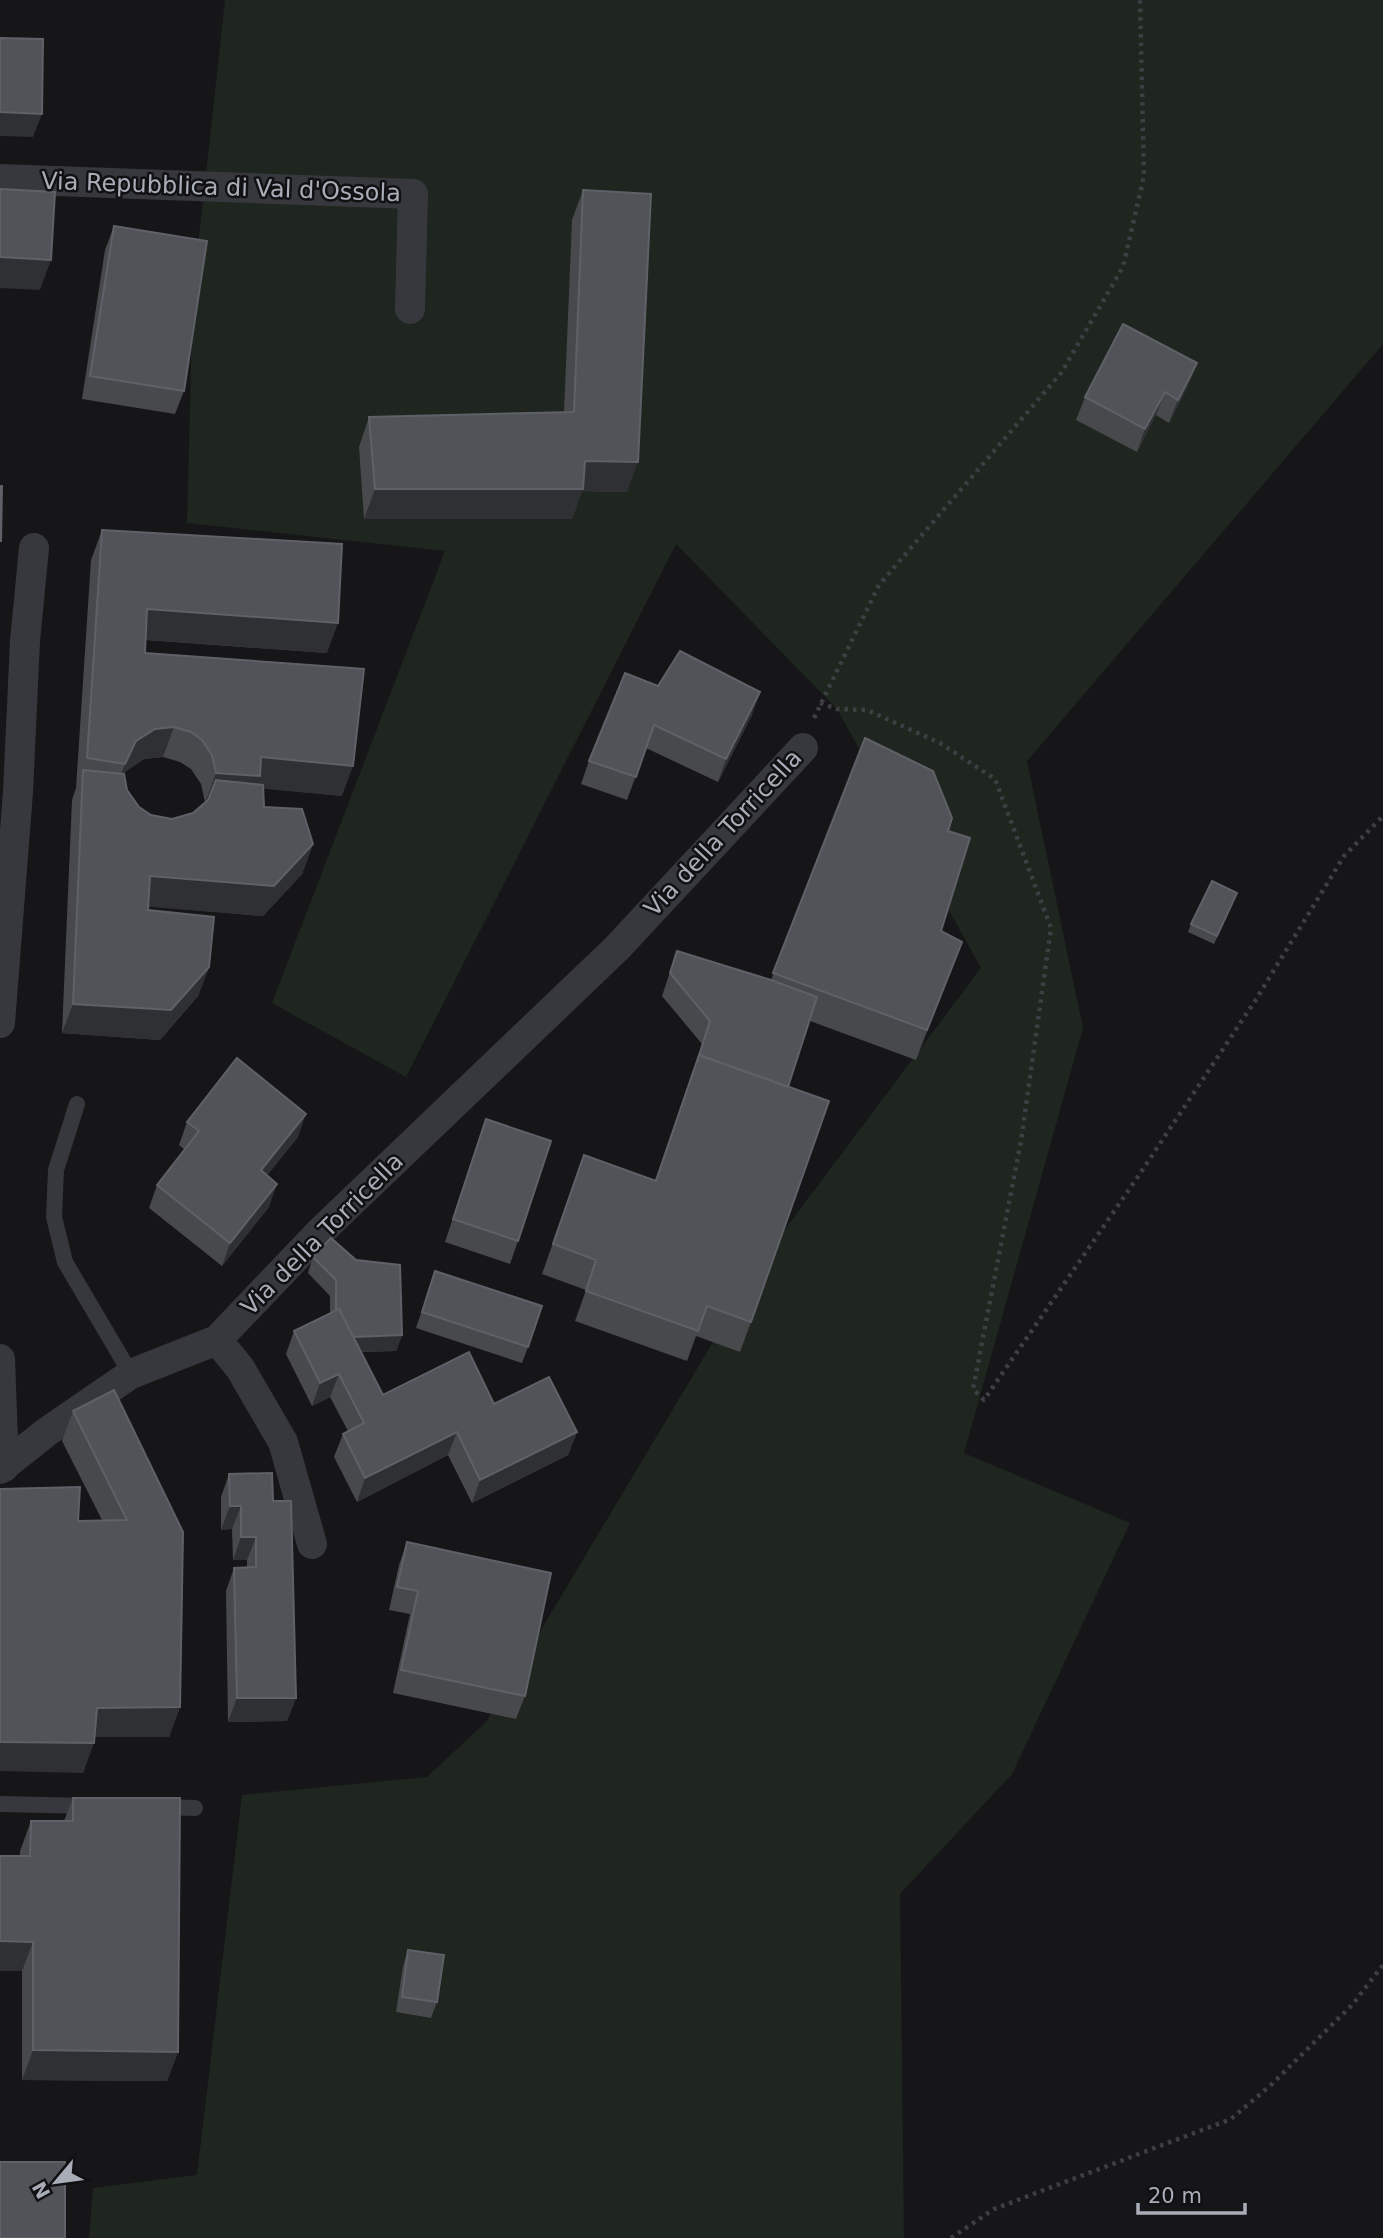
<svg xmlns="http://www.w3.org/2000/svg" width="1383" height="2238" viewBox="0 0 1383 2238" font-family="'DejaVu Sans',sans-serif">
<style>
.green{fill:#1e261f}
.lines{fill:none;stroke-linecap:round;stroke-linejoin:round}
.path{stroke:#3d3f44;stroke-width:4.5;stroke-dasharray:3.5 5;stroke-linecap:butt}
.service{stroke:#37383d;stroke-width:16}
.minor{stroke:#37383d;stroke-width:30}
.wall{fill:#47494d;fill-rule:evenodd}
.shaded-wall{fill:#2f3033}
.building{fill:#525359;stroke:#5f6168;stroke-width:2}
.labels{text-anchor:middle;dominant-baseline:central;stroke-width:5;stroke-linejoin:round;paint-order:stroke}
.street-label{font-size:24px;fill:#a8adb8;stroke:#111113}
</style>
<rect width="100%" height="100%" fill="#161618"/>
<!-- green -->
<path class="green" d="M225 0H1383V344L1027 761 1083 1028 964 1453 1130 1523 1012 1774 900 1894 904 2238H89L93 2188 197 2175 242 1795 427 1777 486 1722 762 1260 981 968 837 709 676 544 406 1077 272 1003 445 551 187 523 193 291Z"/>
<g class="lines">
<!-- path -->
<path class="path" d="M820 703 837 709 867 710 940 743 995 779 1051 928 1021 1141 973 1389 984 1400 1137 1178 1255 1001 1344 856 1383 816
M814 718 879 585 1061 373 1123 267 1144 176 1140 0
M951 2238 994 2209 1231 2119 1272 2084 1352 2005 1383 1965"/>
<!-- service -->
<path class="service" d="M77 1104 56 1170 54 1217 65 1262 131 1374
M0 1804 92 1806
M160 1807 195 1808"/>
<!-- minor -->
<path class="minor" d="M0 179 413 194 410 309
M0 1023 18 792 25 641 34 548
M217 1340 240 1368 283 1442 312 1544
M0 1359 4 1467
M0 1469 48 1431 131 1374 217 1340 320 1232 617 948 803 748"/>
</g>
<!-- wall -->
<path class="wall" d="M583 190 627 492 582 491 572 519H364L359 447 369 417 564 412 572 220Z
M114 226 184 391 175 414 82 399 105 250Z
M1197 363 1188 386 1169 423 1156 415 1137 452 1076 420 1085 397Z
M102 530 327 653 146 640 145 653 342 796 263 788 264 807 313 844 302 874 263 916 148 906V910L209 967 198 996 160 1040 62 1033 72 800 76 788 91 560ZM163 757 180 762 191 769 201 784 205 802 193 813 172 819 151 815 139 807 127 790 124 774 126 771 144 759Z
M658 686 752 715 718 782 646 748 627 800 581 784 589 761Z
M865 738 948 831 941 931 962 942 916 1060 810 1021 788 1087 751 1322 740 1352 696 1336 687 1361 575 1321 586 1290 542 1274 584 1155 655 1180 702 1044 662 996 677 951 771 980Z
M1234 901 1214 944 1188 932 1191 924Z
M486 1119 518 1241 510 1264 445 1242Z
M187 1122 298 1137 267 1175 269 1207 222 1266 149 1208 157 1185 185 1150 179 1145Z
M313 1257 402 1335 396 1351 361 1352 383 1395 494 1404 577 1432 568 1455 472 1503 448 1455 357 1502 334 1457 343 1434 348 1431 330 1397 312 1406 286 1354 294 1331 330 1313V1296L308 1273Z
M435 1271 528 1347 522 1363 416 1328Z
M114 1390 180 1707 169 1737H95L83 1773 78 1521 102 1520 62 1441 73 1411Z
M229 1474 273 1501 296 1698 287 1721 228 1722 226 1591 234 1568 247 1567V1560H233L232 1529 221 1530V1497Z
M407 1542 525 1696 516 1719 393 1693 410 1614 389 1610 399 1565Z
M73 1798 178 2052 167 2081 22 2080V1971H0V1856H20V1851L31 1821H64Z
M408 1950 437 2002 431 2018 396 2012 403 1966Z"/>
<!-- shaded-wall -->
<path class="shaded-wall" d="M0 112 42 114 33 137 0 136Z
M0 257 51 260 40 290 0 288Z
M1197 363 1188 386 1169 423 1178 400Z
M1165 392 1156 415 1137 452 1145 429Z
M585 461 638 462 627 492 582 491 572 519H364L375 489Z
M147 609 338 623 327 653 136 639Z
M760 692 752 715 718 782 726 759Z
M174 727 163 757 144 759 126 771 114 794 125 764 136 741 155 729Z
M261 757 353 766 342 796 255 788 205 803 216 773Z
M313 844 302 874 263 916 139 906 150 876Z
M962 942 951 972 916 1060 927 1030Z
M209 967 198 996 160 1040 62 1033 73 1004Z
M306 1114 298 1137 253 1193 261 1170Z
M277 1184 269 1207 222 1266 230 1243Z
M402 1335 396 1351 341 1352 347 1337Z
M339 1374 330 1397 312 1406 320 1383Z
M457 1432 448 1455 357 1502 365 1478Z
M577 1432 568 1455 472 1503 480 1480Z
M230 1506H241L232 1529 221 1530Z
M241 1537H256L247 1560H233Z
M237 1698H296L287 1721 228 1722Z
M180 1707 169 1737H86L97 1708Z
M0 1742 94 1743 83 1773 0 1771Z
M0 1941 33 1942 22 1971H0Z
M33 2050 178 2052 167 2081 22 2080Z"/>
<!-- building -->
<path class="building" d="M0 38 43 39 42 114 0 112Z
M0 189 55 192 51 260 0 257Z
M583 190 651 194 638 462 585 461 583 489H375L369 417 574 412Z
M114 226 207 241 184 391 90 376Z
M1123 324 1197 363 1178 400 1165 392 1145 429 1085 397Z
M0 486H2L1 541H0Z
M102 530 342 544 338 623 147 609 145 653 364 669 353 766 261 757 260 776 216 773 212 755 202 740 191 732 174 727 155 729 136 741 125 764 87 758Z
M680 651 760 692 726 759 654 725 636 777 589 761 625 673 658 686Z
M865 738 933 771 952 818 948 831 970 838 941 931 962 942 927 1030 773 973Z
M83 770 124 774 127 790 139 807 151 815 172 819 193 813 208 800 216 780 263 785 264 807 302 809 313 844 274 886 150 876 148 910 214 917 209 967 171 1010 73 1004Z
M1212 881 1237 893 1217 936 1191 924Z
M677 951 771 980 817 997 788 1087 699 1055 697 1062 710 1021 670 973Z
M699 1055 829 1101 751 1322 707 1306 698 1331 586 1291 596 1260 553 1244 584 1155 656 1181Z
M237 1058 306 1114 261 1170 277 1184 230 1243 157 1185 199 1131 187 1122Z
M486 1119 551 1141 518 1241 453 1219Z
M331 1238 356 1260 400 1265 402 1335 353 1337 339 1309 336 1310V1280L313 1257Z
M435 1271 542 1306 528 1347 422 1312Z
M339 1309 383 1395 469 1352 494 1404 549 1377 577 1432 480 1480 457 1432 365 1478 343 1434 364 1423 339 1374 320 1383 294 1331Z
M114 1390 183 1532 180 1707 97 1708 94 1743 0 1742V1489L80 1487 78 1521 127 1520 73 1411Z
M272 1473 273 1501H291L296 1698H237L234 1568 256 1567V1537H241V1506H230L229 1474Z
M407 1542 551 1573 525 1696 401 1670 418 1591 397 1587Z
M73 1798H180L178 2052 33 2050V1942L0 1941V1856H30L31 1821H73Z
M408 1950 444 1955 437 2002 402 1997Z
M0 2162H65V2238H0Z"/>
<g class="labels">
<!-- street labels -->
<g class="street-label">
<text transform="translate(221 187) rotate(2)">Via Repubblica di Val d'Ossola</text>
<text transform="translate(723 833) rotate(-47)">Via della Torricella</text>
<text transform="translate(322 1234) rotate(-45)">Via della Torricella</text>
</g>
</g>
<!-- north arrow -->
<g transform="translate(56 2182) rotate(241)" stroke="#111113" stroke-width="5" paint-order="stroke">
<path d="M0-5L12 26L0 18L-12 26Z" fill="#a8adb8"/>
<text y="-10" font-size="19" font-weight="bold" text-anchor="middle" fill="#a8adb8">N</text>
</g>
<!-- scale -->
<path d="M1138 2203v10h107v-10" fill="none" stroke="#a8adb8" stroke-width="3.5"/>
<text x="1148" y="2203" font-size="21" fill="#a8adb8" stroke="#111113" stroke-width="5" paint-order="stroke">20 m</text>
</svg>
